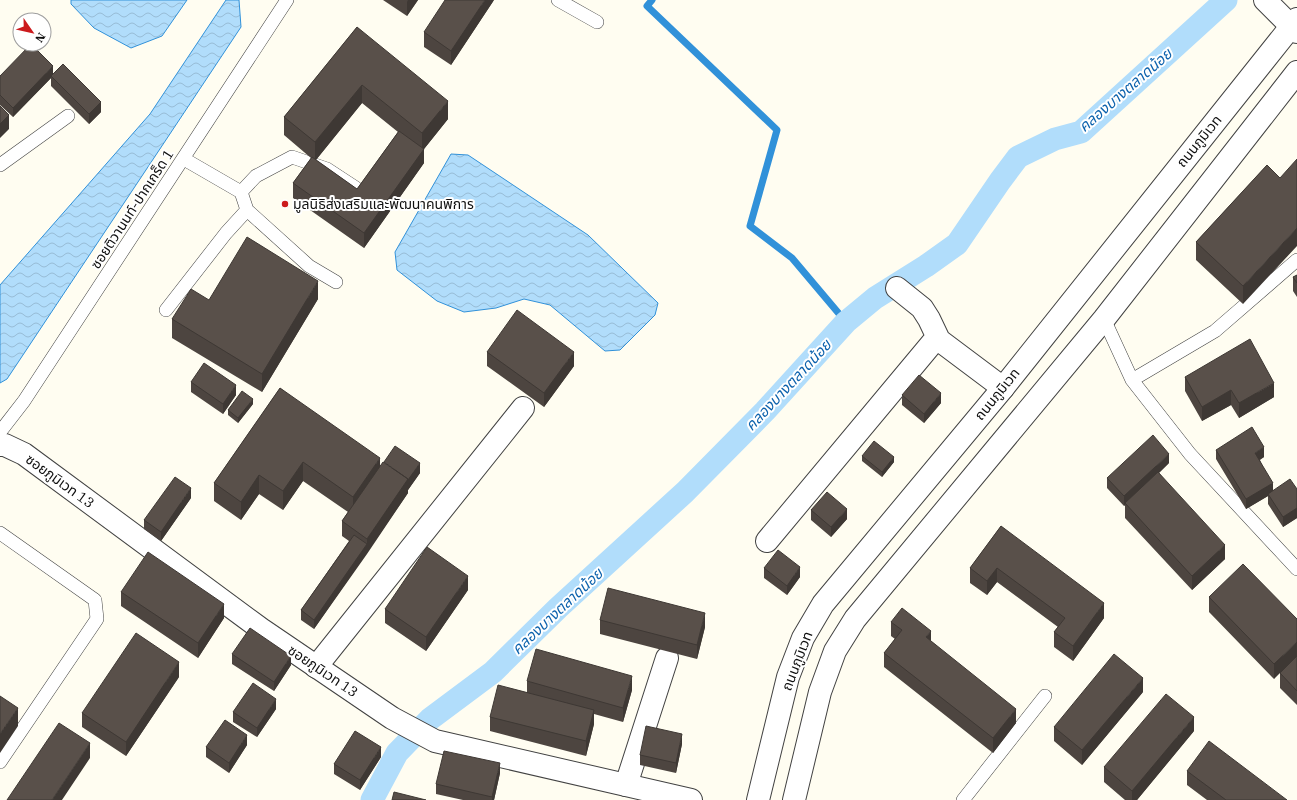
<svg xmlns="http://www.w3.org/2000/svg" width="1297" height="800" viewBox="0 0 1297 800" font-family="'IBM Plex Serif','Noto Sans Thai',serif">
<style>
.water{fill:url(#water-waves);stroke:#3191d9}
.lines{fill:none;stroke-linecap:round;stroke-linejoin:round}
.stream{stroke:#3191d9;stroke-width:7}
.canal{stroke:#b1ddfb;stroke-width:23}
.service-casing{stroke:#424242;stroke-width:14}
.minor-casing{stroke:#424242;stroke-width:24}
.tertiary-casing{stroke:#424242;stroke-width:24}
.service{stroke:#fff;stroke-width:13}
.minor{stroke:#fff;stroke-width:22}
.tertiary{stroke:#fff;stroke-width:22}
.wall{fill:#4d4540;fill-rule:evenodd}
.shaded-wall{fill:#3e3834}
.building{fill:#59504a;stroke:#3e3834}
.poi-dot{fill:#cc1a1d;stroke:#fff;stroke-width:1.5}
.labels{text-anchor:middle;dominant-baseline:central;stroke-width:4;stroke-linejoin:round;paint-order:stroke}
.street-label{font-size:14px;fill:#0f0f0f;stroke:#fff}
.poi-label{font-size:14px;fill:#0f0f0f;stroke:#fff;text-anchor:start}
.water-label{font-size:15px;font-style:italic;fill:#0c62ad;stroke:#fff}
</style>
<defs>
<pattern id="water-waves" width="16" height="10" patternUnits="userSpaceOnUse"><rect width="16" height="10" fill="#b1ddfb"/><path d="M0 5q4-4 8 0t8 0" fill="none" stroke="#97bcd6"/></pattern>
</defs>
<rect width="100%" height="100%" fill="#fffdf1"/>
<!-- water -->
<path class="water" d="M71 0H187L162 36 131 48 94 28 71 4Z
M226 0H239L241 27 7 379 0 383V285L150 114Z
M451 154 468 155 588 235 658 303 655 315 620 350 605 351 550 305 524 299 496 308 464 312 437 301 397 270 395 252Z"/>
<g class="lines">
<!-- stream -->
<path class="stream" d="M652 0 647 6 777 130 750 226 792 258 846 322"/>
<!-- canal -->
<path class="canal" d="M372 800 397 753 430 719 493 672 558 608 685 492 765 411 846 322 875 298 926 266 957 244 1000 181 1018 157 1055 139 1081 132 1226 0"/>
<!-- service casing -->
<g class="service-casing">
<path id="service" d="M558 0 597 22
M184 159 241 192
M0 165 68 116
M336 282 309 266 247 210 241 192 256 176 292 157 327 169 356 188
M166 310 226 233 247 210
M1104 319 1132 380 1190 454 1297 569
M1132 380 1215 331 1297 260
M0 432 24 401 287 0
M0 533 95 600 97 619 0 762
M963 800 1045 696"/>
</g>
<!-- minor casing -->
<g class="minor-casing">
<path id="minor" d="M1265 0 1297 32
M897 288 922 308 929 319 939 340
M767 541 933 342 939 340 1003 388
M316 667 523 408
M626 785 667 658"/>
</g>
<!-- tertiary casing -->
<g class="tertiary-casing">
<path id="tertiary" d="M0 445H5L24 454 261 629 392 718 435 741 691 800
M758 800 788 677 803 638 823 604 1003 388 1297 19
M794 800 820 692 835 651 855 619 1104 319 1297 72"/>
</g>
<!-- service -->
<use href="#service" class="service"/>
<!-- minor -->
<use href="#minor" class="minor"/>
<!-- tertiary -->
<use href="#tertiary" class="tertiary"/>
</g>
<!-- wall -->
<path class="wall" d="M383 0H418L407 16Z
M494 0 451 65 424 47V32Z
M357 27 448 119 424 149V163L364 248 293 198V183L311 158 284 135V117ZM362 103 398 132 357 189 316 160Z
M53 73 101 112 89 124 51 86V78L13 117 0 105V76Z
M1267 165 1243 304 1196 260V242Z
M1297 275V297L1293 291V277Z
M318 299 262 392 172 338V319L209 300Z
M487 352 574 366 544 407 487 366Z
M1185 377 1274 397 1239 418 1231 405 1202 421 1185 391Z
M191 382 236 395 223 414 191 392Z
M280 388 380 467 420 473 408 490V493L314 629 301 620V610L349 541 342 536V521L348 512 303 481 283 510 259 494 241 520 214 501V483Z
M902 395 941 403 924 423 902 405Z
M253 404 238 423 228 415V410Z
M1216 450 1264 457 1260 460 1273 490 1297 489V518L1283 527 1268 504V496L1246 509 1216 459Z
M862 456 894 462 882 477 862 461Z
M1169 463 1159 473 1225 559 1192 590 1125 518V505L1124 506 1107 488V478Z
M191 498 161 541 144 529V520Z
M811 510 847 519 831 537 811 520Z
M1001 526 1104 618 1073 661 1054 647V632L1058 627 997 582 987 595 970 583V568Z
M764 568 800 577 787 595 764 578Z
M468 590 426 651 385 623V609Z
M121 592 224 618 198 658 121 606Z
M1209 597 1297 619 1274 679 1209 612Z
M600 620 705 627 697 659 600 634Z
M891 622 931 641 1016 723 993 753 884 667V653L895 639 891 636Z
M232 654 291 665 274 691 232 664Z
M1297 656V705L1280 688V673Z
M179 677 126 756 82 727V713Z
M527 681 632 690 623 722 594 714V724L586 756 490 731V717L527 693Z
M1143 692 1082 765 1054 741V727Z
M276 709 257 737 233 722V712Z
M1194 731 1137 800H1125L1104 782V767Z
M682 744 676 773 640 765V755Z
M247 745 229 773 206 757V747Z
M381 757 360 790 334 774V764Z
M1187 771 1287 800H1207L1187 785Z
M500 773 494 800H463L436 794V784Z"/>
<!-- shaded-wall -->
<path class="shaded-wall" d="M408 0H418L407 16V2Z
M485 0H494L451 65V51Z
M53 66V76H51V78L13 117V108Z
M362 85V103L315 161V142Z
M448 101V119L424 149V163L364 248V233L422 151V133Z
M101 102V112L89 124V114Z
M9 115V129L0 138V124Z
M1297 228V246L1243 304V286Z
M318 281V299L262 392V374Z
M574 352V366L544 407V393Z
M1274 383V397L1239 418V403Z
M236 385V395L223 414V404Z
M1231 390V405L1202 421V407Z
M941 393V403L924 423V414Z
M253 399V404L238 423V418Z
M1264 447V457L1255 462V453Z
M1169 454V463L1126 504 1125 503V505L1124 506V496Z
M894 457V462L882 477V472Z
M380 458V476L353 515V497Z
M303 462V481L283 510V491Z
M420 463V473L408 490V493L367 554V539L408 479Z
M259 475V494L241 520V502Z
M1273 483V492L1268 494V496L1246 509V499Z
M191 488V498L161 541V532Z
M1297 508V518L1283 527V517Z
M847 509V519L831 537V527Z
M367 544V554L314 629V620Z
M1225 545V559L1192 590V576Z
M800 567V577L787 595V586Z
M997 568V582L987 595V581Z
M468 576V590L426 651V637Z
M1104 603V618L1073 661V646Z
M224 604V618L198 658V643Z
M705 613V627L697 659V645Z
M931 631V645L926 637Z
M1297 642V656L1274 679V664Z
M291 656V665L274 691V682Z
M179 662V677L126 756V742Z
M632 676V690L623 722V708Z
M1143 678V692L1082 765V750Z
M276 699V709L257 737V728Z
M18 708V726L0 753V734Z
M1016 709V723L993 753V738Z
M594 710V724L586 756V741Z
M1194 717V731L1137 800H1132V791Z
M682 734V744L676 773V763Z
M247 735V745L229 773V763Z
M90 743V758L62 800H52Z
M381 747V757L360 790V780Z
M500 763V773L494 800H492V797Z"/>
<!-- building -->
<path class="building" d="M445 0H485L451 51 424 32Z
M357 27 448 101 422 133 362 85 315 142 284 117Z
M31 44 53 66 13 108 0 95V76Z
M63 64 101 102 89 114 51 76Z
M0 106 9 115 0 124Z
M399 131 424 149 364 233 293 183 312 157 357 189Z
M1297 159V228L1243 286 1196 242 1267 165 1280 178Z
M247 237 318 281 262 374 172 319 191 289 209 300Z
M1297 275V283L1293 277Z
M517 310 574 352 544 393 487 352Z
M1250 339 1274 383 1239 403 1231 390 1202 407 1185 377Z
M204 363 236 385 223 404 191 382Z
M919 375 941 393 924 414 902 395Z
M280 388 380 458 353 497 303 462 283 491 259 475 241 502 214 483Z
M242 391 253 399 238 418 228 410Z
M1252 427 1264 447 1255 453 1273 483 1246 499 1216 450Z
M1153 435 1169 454 1124 496 1107 478Z
M874 441 894 457 882 472 862 456Z
M395 446 420 463 408 480V479L384 462Z
M383 462 408 479 367 539 342 521Z
M1158 472 1225 545 1192 576 1125 503Z
M175 477 191 488 161 532 144 520Z
M1290 479 1297 489V508L1283 517 1268 494Z
M827 492 847 509 831 527 811 510Z
M1001 526 1104 603 1073 646 1054 632 1065 618 997 568 987 581 970 568Z
M354 535 367 544 314 620 301 610Z
M427 547 468 576 426 637 385 609Z
M778 550 800 567 787 586 764 568Z
M148 552 224 604 198 643 121 592Z
M1243 564 1297 619V642L1274 664 1209 597Z
M608 588 705 613 697 645 600 620Z
M902 608 931 631 926 637 1016 709 993 738 884 653 902 630 891 622Z
M250 628 291 656 274 682 232 654Z
M136 633 179 662 126 742 82 713Z
M536 649 632 676 623 708 527 681Z
M1114 654 1143 678 1082 750 1054 727Z
M1297 656V691L1280 673Z
M253 683 276 699 257 728 233 712Z
M498 685 594 710 586 741 490 717Z
M1166 694 1194 717 1132 791 1104 767Z
M0 696 18 708 0 734Z
M225 720 247 735 229 763 206 747Z
M59 723 90 743 52 800H7Z
M646 726 682 734 676 763 640 755Z
M355 731 381 747 360 780 334 764Z
M1209 741 1287 800H1226L1187 771Z
M444 751 500 763 492 797 436 784Z
M394 792 426 800H392Z"/>
<!-- markers -->
<circle class="poi-dot" cx="285" cy="204" r="4"/>
<g class="labels">
<!-- street labels -->
<g class="street-label">
<text transform="translate(1199 141) rotate(-51)">ถนนภูมิเวท</text>
<text transform="translate(132 209) rotate(-57)">ซอยติวานนท์-ปากเกร็ด 1</text>
<text transform="translate(997 394) rotate(-51)">ถนนภูมิเวท</text>
<text transform="translate(60 481) rotate(36)">ซอยภูมิเวท 13</text>
<text transform="translate(797 661) rotate(-69)">ถนนภูมิเวท</text>
<text transform="translate(323 671) rotate(34)">ซอยภูมิเวท 13</text>
</g>
<!-- poi labels -->
<g class="poi-label">
<text x="293" y="204">มูลนิธิส่งเสริมและพัฒนาคนพิการ</text>
</g>
<!-- water labels -->
<g class="water-label">
<text transform="translate(1125 90) rotate(-41)">คลองบางตลาดน้อย</text>
<text transform="translate(788 385) rotate(-47)">คลองบางตลาดน้อย</text>
<text transform="translate(557 611) rotate(-43)">คลองบางตลาดน้อย</text>
</g>
</g>
<!-- north arrow -->
<g transform="translate(32 32) rotate(124)"><circle r="19" fill="#ffffff" stroke="#9f9f9f"/>
<path d="M0-3L7 15L0 10L-7 15Z" fill="#cc1a1d"/>
<text y="-6" font-size="11" font-weight="bold" text-anchor="middle" fill="#0f0f0f">N</text>
</g>
</svg>
